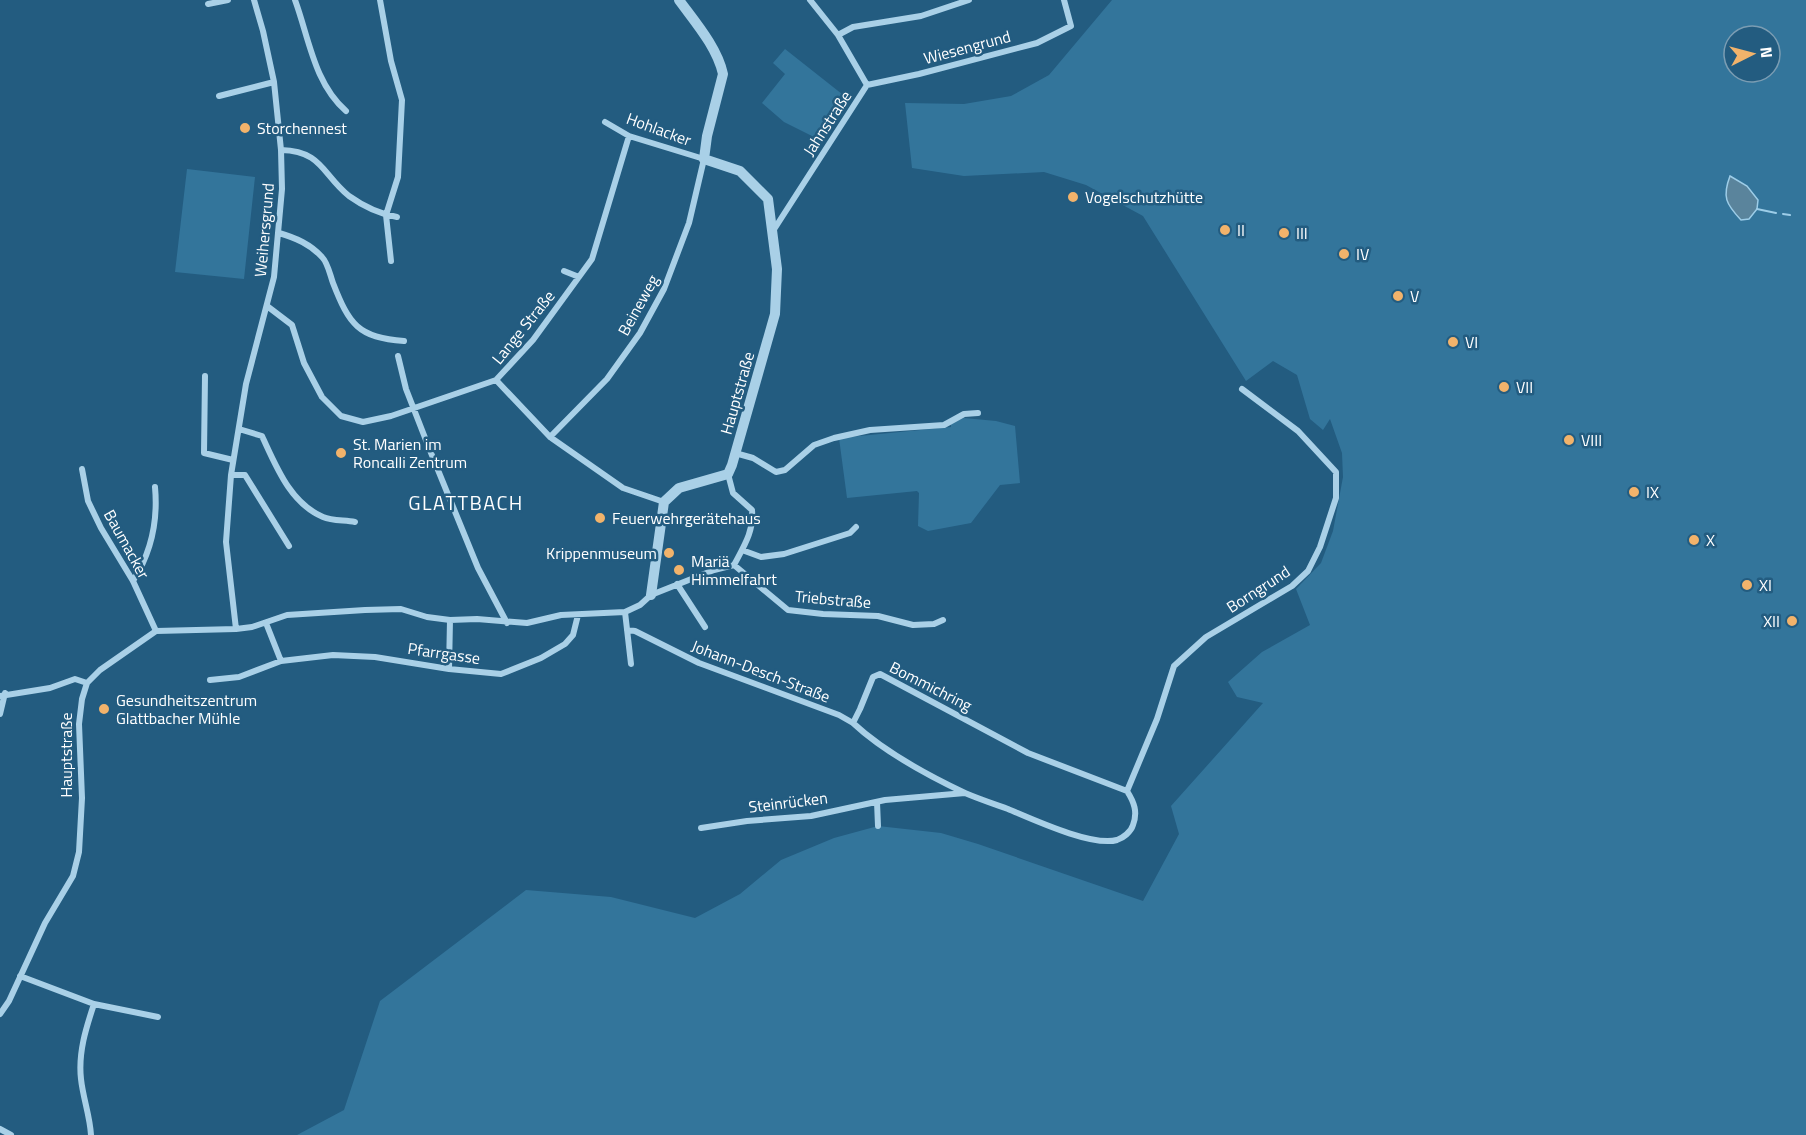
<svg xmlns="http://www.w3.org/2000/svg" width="1806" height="1135" viewBox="0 0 1806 1135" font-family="'Titillium Web',sans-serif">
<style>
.green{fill:#33759b;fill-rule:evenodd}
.water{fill:#5a849c;stroke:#9dcde8;stroke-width:1.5}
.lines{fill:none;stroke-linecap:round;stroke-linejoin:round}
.stream{stroke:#9dcde8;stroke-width:2}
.minor{stroke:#a9d0e7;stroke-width:6}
.tertiary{stroke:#a9d0e7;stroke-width:10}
.poi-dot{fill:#f2b36b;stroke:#235c80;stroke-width:2}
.labels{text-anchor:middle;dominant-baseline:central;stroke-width:5;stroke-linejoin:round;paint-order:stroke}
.street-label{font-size:16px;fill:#fff;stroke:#235c80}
.poi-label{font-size:16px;fill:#fff;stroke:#235c80;text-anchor:start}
.quarter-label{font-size:20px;letter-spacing:1.5px;fill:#fff;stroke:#235c80}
</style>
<rect width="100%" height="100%" fill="#235c80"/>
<!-- green -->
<path class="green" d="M1112 0H1806V1135H297L344 1110 380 1001 526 890 611 897 695 918 740 894 781 860 834 838 878 826 941 833 978 844 1143 901 1179 834 1171 806 1263 703 1237 697 1228 682 1262 652 1310 625 1296 589 1321 563 1333 531 1343 477 1342 453 1330 419 1323 430 1310 419 1297 375 1273 361 1246 381 1143 216 1086 185 1044 172 964 176 912 168 905 103 964 104 1011 96 1049 75ZM1734 36H1770V72H1734Z
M785 49 847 98 818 139 784 122 762 103 785 74 773 63Z
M187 169 255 177 244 279 175 272Z
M964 418 996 421 1015 426 1020 483 1000 485 971 523 928 531 918 526 919 493 917 491 847 498 839 438 951 427V423Z"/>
<!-- water -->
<path class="water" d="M1730 176 1747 186 1758 200 1757 209 1749 219 1741 220C1726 204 1722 197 1730 176Z"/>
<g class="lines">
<!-- stream -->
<path class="stream" d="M1757 209 1776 213
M1783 214 1790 215"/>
<!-- minor -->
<path class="minor" d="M295 0C309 38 314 83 346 111
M380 0 391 61 402 100 398 177 386 215 391 261
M208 4 228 0
M838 35 853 27 921 16 969 0
M867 85 919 74 1037 43 1071 26 1064 0
M219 96 274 82
M281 150C322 151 322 174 349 196 363 206 380 214 397 217
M773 231 867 85 838 35 810 0
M279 233C296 238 310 244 322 257 328 263 330 275 333 283 349 324 358 338 404 341
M564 271 579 277
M267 306 292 325 304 363 322 397 341 416 363 422 391 416 496 380 533 340 592 259 629 136
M398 356 406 389 429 448 478 568 507 623
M205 376 204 453 233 460
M496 380 550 437 623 488 664 502
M239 429 262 436C276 466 290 503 323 517 332 521 345 520 355 522
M550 437 607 379 640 333 664 289 689 223 704 159 629 136 605 122
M735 453 753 458 776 472 785 470 814 445 834 438 870 430 944 425 964 414 978 413
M82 469 88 501 101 528 133 581 156 631
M231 475H245L289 546
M742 550 761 557 784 554 850 533 856 527
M734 565 788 610 823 614 878 616 913 625 934 624 943 620
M133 581C151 553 158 520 155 487
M677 584 705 627
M625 612 631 664
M266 623 281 661 333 655 375 657 449 669 501 674 541 658 565 644 573 635 578 615
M236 629 226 542 231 475 246 384 274 277 282 189 281 150 274 82 263 31 254 0
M627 630 635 631 699 663 839 715 853 723
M449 669 450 620
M880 674 1028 753 1127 791C1134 802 1138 812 1133 825 1131 832 1123 838 1117 840 1092 847 1032 819 1008 809 994 804 979 799 965 793 927 775 883 751 853 723L860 709 873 677Z
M210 680 239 677 281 661
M0 696 50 688 75 679 87 683
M0 714 5 693
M1127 791 1157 719 1174 666 1206 637 1292 586 1308 571 1320 547 1336 498V472L1298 431 1242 389
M877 802 878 826
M701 828 747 821 811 816 885 800 965 793
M20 976 94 1004 158 1017
M0 1014 9 1001 45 923 73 876 79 852 82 798 79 724 82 699 87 683 100 670 156 631 236 629 252 627 287 615 365 610 401 609 427 617 450 620 477 619 527 623 561 615 625 612 640 605 651 595 714 570 734 565C744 546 754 531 752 510L733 493 728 474
M0 1129 11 1135
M91 1135C90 1116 83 1098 81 1079 78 1053 86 1028 94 1004"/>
<!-- tertiary -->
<path class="tertiary" d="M651 595 664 502 679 488 728 474 732 465 775 314 777 269 768 199 740 171 704 159 707 136 723 74C717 47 695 22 679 0"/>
</g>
<!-- markers -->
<g class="poi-dot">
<circle cx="245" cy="128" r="6"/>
<circle cx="1073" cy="197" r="6"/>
<circle cx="1225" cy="230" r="6"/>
<circle cx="1284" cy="233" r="6"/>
<circle cx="1344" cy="254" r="6"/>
<circle cx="1398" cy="296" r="6"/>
<circle cx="1453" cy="342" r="6"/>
<circle cx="1504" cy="387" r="6"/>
<circle cx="1569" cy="440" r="6"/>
<circle cx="341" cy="453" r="6"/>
<circle cx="1634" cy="492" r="6"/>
<circle cx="600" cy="518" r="6"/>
<circle cx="1694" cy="540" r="6"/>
<circle cx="669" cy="553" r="6"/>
<circle cx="679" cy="570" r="6"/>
<circle cx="1747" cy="585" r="6"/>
<circle cx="1792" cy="621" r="6"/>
<circle cx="104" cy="709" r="6"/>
</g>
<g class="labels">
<!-- street labels -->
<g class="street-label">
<text transform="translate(967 47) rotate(-15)">Wiesengrund</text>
<text transform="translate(827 123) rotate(-57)">Jahnstraße</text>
<text transform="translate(659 129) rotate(20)">Hohlacker</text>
<text transform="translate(264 230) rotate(-85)">Weihersgrund</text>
<text transform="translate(638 305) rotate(-61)">Beineweg</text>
<text transform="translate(523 327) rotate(-51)">Lange Straße</text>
<text transform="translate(737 393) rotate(-74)">Hauptstraße</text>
<text transform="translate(127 544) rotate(61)">Baumacker</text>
<text transform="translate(1258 589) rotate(-33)">Borngrund</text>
<text transform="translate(833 599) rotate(5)">Triebstraße</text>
<text transform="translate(444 653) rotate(8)">Pfarrgasse</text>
<text transform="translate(761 671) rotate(21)">Johann-Desch-Straße</text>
<text transform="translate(931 686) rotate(27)">Bommichring</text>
<text transform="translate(66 755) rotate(-90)">Hauptstraße</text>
<text transform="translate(788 802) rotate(-7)">Steinrücken</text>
</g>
<!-- poi labels -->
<g class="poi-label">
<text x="257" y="128">Storchennest</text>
<text x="1085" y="197">Vogelschutzhütte</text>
<text x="1237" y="230">II</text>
<text x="1296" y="233">III</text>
<text x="1356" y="254">IV</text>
<text x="1410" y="296">V</text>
<text x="1465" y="342">VI</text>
<text x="1516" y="387">VII</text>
<text x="1581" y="440">VIII</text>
<text x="353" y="444">St. Marien im<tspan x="353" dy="18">Roncalli Zentrum</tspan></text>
<text x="1646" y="492">IX</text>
<text x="612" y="518">Feuerwehrgerätehaus</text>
<text x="1706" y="540">X</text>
<text x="657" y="553" text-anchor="end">Krippenmuseum</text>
<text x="691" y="561">Mariä<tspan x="691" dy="18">Himmelfahrt</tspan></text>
<text x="1759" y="585">XI</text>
<text x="1780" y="621" text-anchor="end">XII</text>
<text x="116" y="700">Gesundheitszentrum<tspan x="116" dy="18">Glattbacher Mühle</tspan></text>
</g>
<!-- quarter labels -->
<g class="quarter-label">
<text x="466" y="502">GLATTBACH</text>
</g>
</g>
<!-- north arrow -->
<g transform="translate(1752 54) rotate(84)"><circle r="28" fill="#235c80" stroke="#7b9db3" stroke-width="1.5"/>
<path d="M0-4.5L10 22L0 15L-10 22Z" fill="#f2b36b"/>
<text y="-9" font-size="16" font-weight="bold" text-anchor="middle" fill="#ffffff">N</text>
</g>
</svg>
